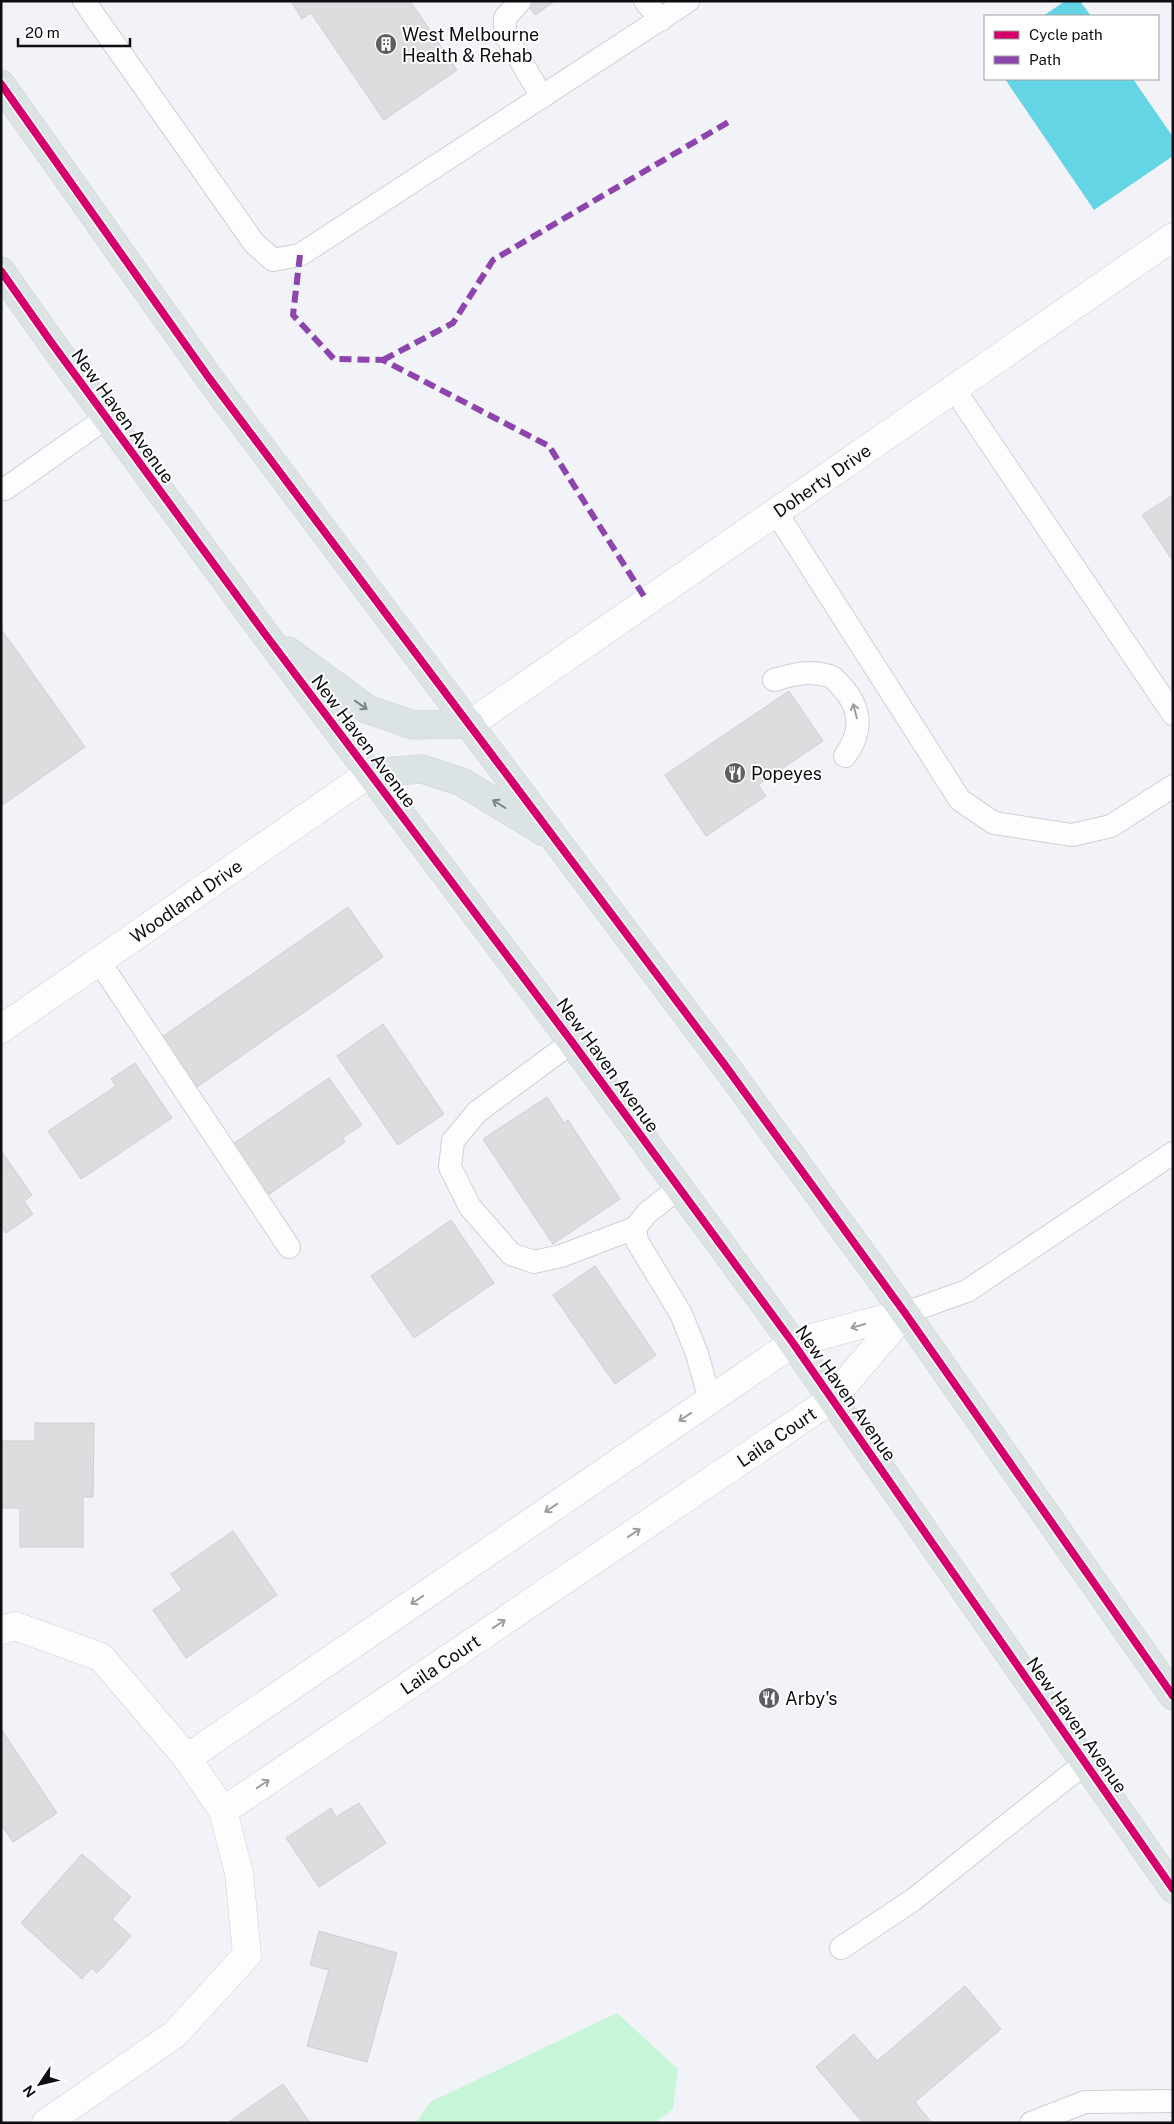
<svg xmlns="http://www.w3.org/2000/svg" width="1174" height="2124" viewBox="0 0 1174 2124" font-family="'Public Sans',sans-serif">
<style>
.green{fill:#c6f5d8}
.water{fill:#64d5e4}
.building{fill:#dedcde;stroke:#cfcecf}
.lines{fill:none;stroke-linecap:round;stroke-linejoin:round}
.service-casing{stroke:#cfd0d4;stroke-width:24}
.minor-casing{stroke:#cfd0d4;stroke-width:29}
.primary-casing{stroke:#cfd0d2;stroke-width:29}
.service{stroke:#fdfdfe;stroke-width:22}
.minor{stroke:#fdfdfe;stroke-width:28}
.primary{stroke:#dbe3e4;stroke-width:28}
.quiet{stroke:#8e44ad;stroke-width:6;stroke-dasharray:12 6;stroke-linecap:butt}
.cycleway-casing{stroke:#fff;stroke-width:11}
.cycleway{stroke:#d6006c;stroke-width:8}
.oneway{stroke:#7e8385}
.oneway2{stroke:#9d9d9f}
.labels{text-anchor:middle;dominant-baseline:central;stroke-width:4;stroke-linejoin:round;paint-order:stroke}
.poi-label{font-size:18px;fill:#0d0e11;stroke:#fff;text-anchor:start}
.street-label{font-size:18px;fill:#0d0e11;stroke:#fff}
</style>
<rect width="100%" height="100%" fill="#f2f3f8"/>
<!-- green -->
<path class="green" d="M617 2013 678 2069 673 2109 655 2123H416L430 2102Z"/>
<!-- water -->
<path class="water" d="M1065 1H1080L1091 16H1043Z
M1005 79H1133L1173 137V156L1094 210Z"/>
<!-- building -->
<path class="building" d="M291 1H410L457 70 384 120 311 13 302 19Z
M525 1H555L535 15Z
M1173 495V561L1142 515Z
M1 629 85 747 1 806Z
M789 691 823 741 758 785 766 796 706 836 665 775Z
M348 907 383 957 197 1087 162 1037Z
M383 1024 444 1114 398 1145 337 1056Z
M135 1063 172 1118 81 1179 48 1131 116 1086 111 1079Z
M329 1078 362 1125 342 1138 345 1142 268 1195 233 1144Z
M547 1097 564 1123 568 1120 620 1199 553 1244 483 1139Z
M2 1152 32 1195 24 1201 33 1214 6 1233 1 1226Z
M451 1220 494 1283 414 1338 371 1276Z
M595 1266 656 1355 615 1384 553 1295Z
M35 1423H94L93 1497H83V1547H20V1508H1V1441H35Z
M233 1531 277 1595 186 1658 153 1610 182 1590 171 1574Z
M1 1729 57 1813 13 1842 1 1824Z
M359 1803 386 1843 319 1887 286 1838 331 1808 336 1817Z
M82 1854 131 1897 112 1919 131 1936 97 1973 92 1968 82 1979 21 1923Z
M319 1931 397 1953 367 2062 307 2046 329 1970 310 1965Z
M965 1986 1001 2029 915 2102 932 2123H863L816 2067 854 2034 877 2061Z
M283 2084 310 2123H227Z"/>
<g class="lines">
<!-- service casing -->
<g class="service-casing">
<path id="service" d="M84 1 254 243 273 260 300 255 688 1
M520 1 505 18V34L542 97
M645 1 661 20
M954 389 1173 714
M5 489 106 418
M776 512 960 800 994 823 1072 835 1111 826 1173 786
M774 680C795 674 808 670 830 676 835 678 838 683 841 686 862 708 863 732 845 756
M99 961 289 1247
M572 1042 477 1112 453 1141 450 1167 470 1207 511 1254 534 1262 561 1256 635 1228
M679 1188 647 1213 635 1228 637 1241 681 1314 697 1354 706 1386 713 1398
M905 1313 967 1291 1173 1153
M841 1948 913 1900 1085 1763
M1031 2123 1085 2102 1173 2101"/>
</g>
<!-- minor casing -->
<g class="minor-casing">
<g id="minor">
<path id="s1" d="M470 724 1173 237"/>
<path id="s2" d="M1 1029 370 773"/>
<path d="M1 1630 15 1626 101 1657 187 1758 223 1811 239 1873 247 1955 175 2034 46 2123"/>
<path d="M187 1758 793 1343 905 1313"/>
<path id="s3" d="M223 1811 832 1399 905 1313"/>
</g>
</g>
<!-- primary casing -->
<g class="primary-casing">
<path id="primary" d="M1 84 209 378 724 1064 905 1313 1173 1696
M1 271 51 342 265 634 572 1042 793 1343 1173 1889
M288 651 367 709 413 725 470 724
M370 773 422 769 462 782 544 832"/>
</g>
<!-- service -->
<use href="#service" class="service"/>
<!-- minor -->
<use href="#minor" class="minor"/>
<!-- primary -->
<use href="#primary" class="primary"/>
<!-- quiet -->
<path class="quiet" d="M300 255 293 315 334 359 383 360 549 446 647 601
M383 360 453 323 493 260 732 120"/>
<!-- cycleway casing -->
<g class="cycleway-casing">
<path id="cycleway" d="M1 84 209 378 724 1064 905 1313 1173 1696
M1 271 51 342 265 634 572 1042 793 1343 1173 1889"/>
</g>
<!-- cycleway -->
<use href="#cycleway" class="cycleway"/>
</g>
<!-- one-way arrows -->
<defs><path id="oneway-shaft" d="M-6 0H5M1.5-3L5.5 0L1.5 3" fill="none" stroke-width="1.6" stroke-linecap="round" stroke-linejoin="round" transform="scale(1.25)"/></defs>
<g class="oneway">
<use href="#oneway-shaft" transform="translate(361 705) rotate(36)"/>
<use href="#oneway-shaft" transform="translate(499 804) rotate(-148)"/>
</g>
<g class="oneway2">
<use href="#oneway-shaft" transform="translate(855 711) rotate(-105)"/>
<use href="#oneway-shaft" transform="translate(858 1326) rotate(165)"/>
<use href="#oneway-shaft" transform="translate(685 1417) rotate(146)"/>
<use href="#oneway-shaft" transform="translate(551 1508) rotate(146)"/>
<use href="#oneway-shaft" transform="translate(634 1533) rotate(-34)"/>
<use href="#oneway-shaft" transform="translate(417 1600) rotate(146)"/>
<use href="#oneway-shaft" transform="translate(499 1624) rotate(-34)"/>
<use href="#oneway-shaft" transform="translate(263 1784) rotate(-34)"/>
</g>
<!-- icons -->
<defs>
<g id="building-disc" transform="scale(1.125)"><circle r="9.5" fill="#5d5e62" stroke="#fff"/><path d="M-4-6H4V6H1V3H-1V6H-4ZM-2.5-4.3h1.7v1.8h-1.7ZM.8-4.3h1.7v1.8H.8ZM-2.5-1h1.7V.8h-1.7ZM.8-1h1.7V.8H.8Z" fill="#fff"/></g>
<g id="restaurant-disc" transform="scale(1.125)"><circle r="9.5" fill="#5d5e62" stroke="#fff"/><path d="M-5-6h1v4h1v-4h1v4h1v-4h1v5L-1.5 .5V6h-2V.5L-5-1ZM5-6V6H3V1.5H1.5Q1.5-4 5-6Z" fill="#fff"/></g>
</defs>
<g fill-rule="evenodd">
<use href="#building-disc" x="386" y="44"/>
<use href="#restaurant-disc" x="735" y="773"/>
<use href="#restaurant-disc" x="769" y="1698"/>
</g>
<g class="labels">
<!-- poi labels -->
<g class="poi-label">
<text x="402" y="34">West Melbourne<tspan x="402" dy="21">Health &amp; Rehab</tspan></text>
<text x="751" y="773">Popeyes</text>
<text x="785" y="1698">Arby's</text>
</g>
<!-- street labels -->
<g class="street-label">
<text transform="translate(123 416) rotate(54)">New Haven Avenue</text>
<text stroke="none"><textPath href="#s1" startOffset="428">Doherty Drive</textPath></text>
<text transform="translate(364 741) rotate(53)">New Haven Avenue</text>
<text stroke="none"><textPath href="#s2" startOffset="225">Woodland Drive</textPath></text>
<text transform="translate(608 1065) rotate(54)">New Haven Avenue</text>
<text transform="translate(846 1393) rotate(55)">New Haven Avenue</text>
<text stroke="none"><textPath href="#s3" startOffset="668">Laila Court</textPath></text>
<text stroke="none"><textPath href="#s3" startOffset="262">Laila Court</textPath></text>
<text transform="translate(1077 1725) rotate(55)">New Haven Avenue</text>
</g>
</g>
<!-- border -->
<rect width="1174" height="2124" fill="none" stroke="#0d0e11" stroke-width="5"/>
<!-- legend -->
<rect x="984" y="15" width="175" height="65" fill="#ffffff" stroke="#9e9fa0"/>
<rect x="994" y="31" width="25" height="8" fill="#d6006c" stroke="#9e9fa0"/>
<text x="1029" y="40" font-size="15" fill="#0d0e11">Cycle path</text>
<rect x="994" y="56" width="25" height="8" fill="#8e44ad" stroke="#9e9fa0"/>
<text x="1029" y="65" font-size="15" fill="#0d0e11">Path</text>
<!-- north arrow -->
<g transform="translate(40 2084) rotate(235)" stroke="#ffffff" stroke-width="4" paint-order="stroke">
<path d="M0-4L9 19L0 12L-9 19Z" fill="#0d0e11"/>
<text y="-8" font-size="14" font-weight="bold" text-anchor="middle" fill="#0d0e11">N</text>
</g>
<!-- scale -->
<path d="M18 38v8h112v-8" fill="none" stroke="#0d0e11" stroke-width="2.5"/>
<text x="25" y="38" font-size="15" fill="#0d0e11" stroke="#ffffff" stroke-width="4" paint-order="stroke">20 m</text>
</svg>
